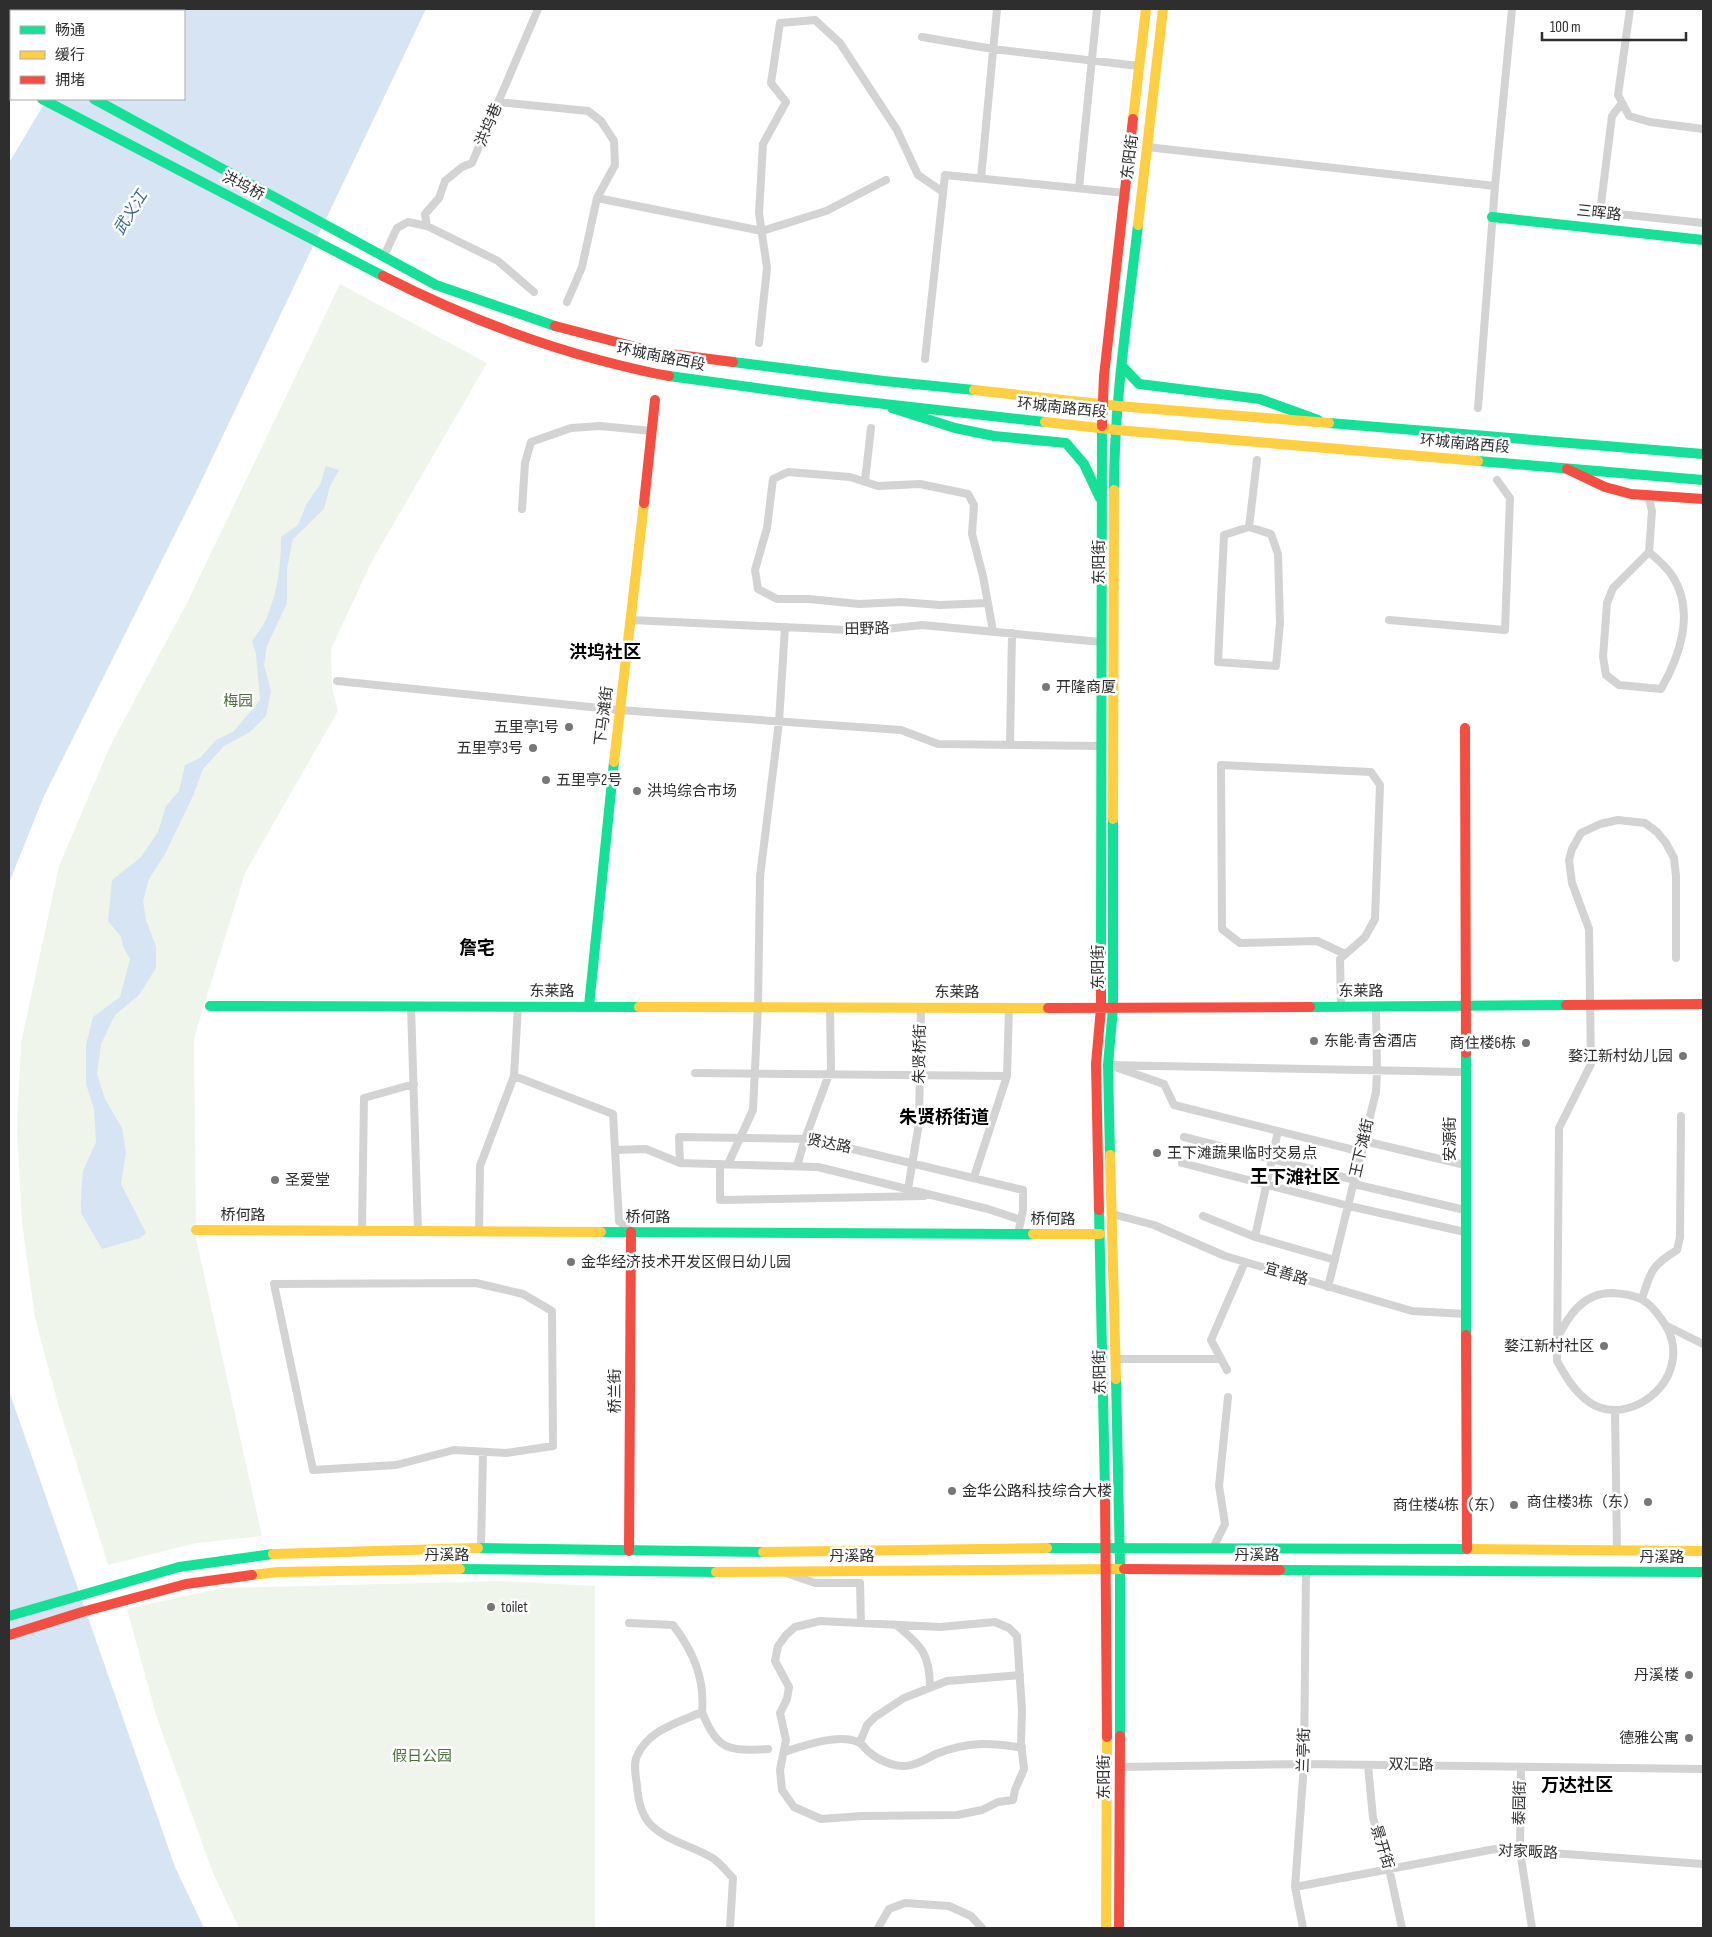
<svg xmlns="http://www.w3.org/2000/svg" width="1712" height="1937" viewBox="0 0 1712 1937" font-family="'Sofia Sans Condensed','Noto Sans SC',sans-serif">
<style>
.green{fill:#eff5eb}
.water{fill:#d7e4f3}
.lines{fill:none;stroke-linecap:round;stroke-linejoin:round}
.street{stroke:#d3d3d3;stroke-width:8}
.fast{stroke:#16e098;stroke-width:10}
.slow{stroke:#ffcf43;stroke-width:10}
.jam{stroke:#f24e42;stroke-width:10}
.poi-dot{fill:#777;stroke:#fff;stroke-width:2}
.labels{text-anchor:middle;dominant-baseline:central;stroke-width:5;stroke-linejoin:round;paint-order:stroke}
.street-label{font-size:15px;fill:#2e2e2e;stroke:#fff}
.poi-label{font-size:15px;fill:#2e2e2e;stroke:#fff;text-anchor:start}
.park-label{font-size:15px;fill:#4b6d39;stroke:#fff}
.water-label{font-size:16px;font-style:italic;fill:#386595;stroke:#fff}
.quarter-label{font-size:18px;font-weight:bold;fill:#000;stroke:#fff}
</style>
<rect width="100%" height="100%" fill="#fff"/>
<!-- green -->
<path class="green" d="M340 284 487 363 372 561 331 649 332 688 338 711 245 873 194 1038 196 1238 262 1536 196 1543 108 1565 58 1404 35 1318 22 1223 17 1129 21 1043 59 866 111 744 187 603Z
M504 1581 595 1586V1928H239L213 1873 157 1718 127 1609 222 1588Z"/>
<!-- water -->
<path class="water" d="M101 9H426L196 492 44 796 9 883V163L47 99H184V11H99Z
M326 466 339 470 330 486 324 509 293 539 287 569V603L267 646 264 665 271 691 266 716 250 732 224 746 203 769 193 796 165 854 149 879 143 901 146 920 156 947V968L139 995 115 1015 101 1044 97 1074 105 1099 122 1128 126 1153 121 1184 146 1233 140 1238 102 1249 81 1213V1197L83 1171 96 1142 94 1109 86 1084V1045L93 1017 120 997 130 959 124 949 121 937 108 921 112 880 141 857 158 832 166 806 179 791 185 765 200 758 216 740 234 731 260 700 256 654 252 641C258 633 265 624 268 614 278 590 281 563 281 537L298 525 307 503 320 485Z
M9 1391 175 1867 204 1928H9Z"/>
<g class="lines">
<!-- street -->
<path class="street" d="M1630 9 1618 95 1629 116 1650 122 1703 129
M922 37 993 49 1139 66
M498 102 588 111 601 121 614 141 615 165 597 198 582 267 567 302
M1622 103 1612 116 1600 212 1703 223
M1147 147 1495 186
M981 178 997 9
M1079 188 1097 9
M597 198 762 231 826 211 886 180
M427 226 425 214 439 198 445 181 462 167 472 163 538 9
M384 256 397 228 408 222 427 226 498 261 534 292
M759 343 767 268 759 213 763 144 786 102 771 83 780 23 815 20 840 43 897 130 918 175 943 192
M925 359 945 175 1125 193
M1478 408 1495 186 1512 9
M865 481 871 428
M1642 497 1649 499 1652 511 1649 552 1613 588 1607 603 1603 657 1606 675 1619 685 1661 689C1680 656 1695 612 1673 577 1667 567 1657 559 1649 552
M522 509 525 463 531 442 571 428 600 426 652 431
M1249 527 1271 534 1278 554 1280 623 1276 666 1218 662 1224 535 1249 527 1257 460
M988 603 940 605 901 602 859 604 809 599H777L758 589 755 570 767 528 773 479 788 472 850 477 878 486 920 484 968 494 974 505 972 534 983 576 993 631
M631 620 868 631 922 625 1101 642
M1389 620 1505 630 1510 498 1497 480
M337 681 619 710 901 730 938 744 1101 746
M1010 745 1012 633
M411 1006 418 1231
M1341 1006 1340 959 1365 937 1375 919 1380 785 1371 772 1221 765 1222 929 1240 943 1317 941 1345 954
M1108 1065 1465 1072
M1115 1067 1164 1084 1174 1105 1362 1152
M695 1073 1007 1076
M514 1076 613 1114 619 1221 631 1232
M1184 1137 1355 1180
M1364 1141 1465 1165
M615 1150 646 1149 680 1163 679 1137 811 1139 1023 1190V1210L1018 1234
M680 1163 818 1167 988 1209 1021 1220
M1182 1163 1349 1206 1465 1232
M720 1164V1200L924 1196
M728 1164 753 1110 758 1007 760 877 779 722 785 627
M797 1166 805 1139 831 1069 830 1007
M974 1177 1007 1076 1009 1008
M1354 1184 1465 1210
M908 1189 919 1123 921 1007
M1112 1214 1154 1225 1225 1256 1412 1311 1466 1314
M1203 1216 1255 1237 1335 1260
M362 1230 364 1098 414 1084
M479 1231 480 1166 514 1076 518 1006
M1255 1237 1278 1131
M476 1283 523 1294 552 1311 553 1446 506 1453 454 1450 396 1465 313 1470 274 1284Z
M1328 1287 1376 1092 1377 1071 1376 1006
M1642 1299C1650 1272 1652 1265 1677 1250L1680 1237 1681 1116
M1667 1326 1703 1344
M1557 1339C1568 1316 1583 1293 1611 1293 1637 1294 1648 1299 1662 1320 1671 1332 1676 1348 1672 1363 1666 1397 1620 1424 1589 1402 1574 1391 1566 1377 1557 1361L1559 1128 1591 1064 1589 929 1572 883 1569 860 1572 849 1581 833 1600 824 1618 820 1645 823 1657 832 1666 843 1674 858 1676 876V958
M1115 1359H1221
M1227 1370 1211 1340 1245 1262
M1615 1410 1617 1550
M1213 1548 1225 1524 1219 1486 1228 1397
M481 1549 483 1452
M786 1573 815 1583H860L861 1623
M820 1621 940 1627 995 1622 1009 1628 1017 1636 1022 1710 1021 1743 1024 1769 1015 1790 1013 1800 998 1802 982 1810 957 1815 862 1816 821 1819 794 1807 782 1790 780 1770 786 1740 780 1713 787 1699 789 1687 775 1661 778 1646 786 1635 795 1627Z
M629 1623 673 1625C693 1651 705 1678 702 1712 679 1722 648 1730 637 1756 633 1764 636 1777 637 1786 638 1799 641 1815 651 1825 668 1842 694 1846 714 1859 721 1864 727 1872 733 1878L730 1928
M896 1625C921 1645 930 1654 930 1687
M702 1712C718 1751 728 1751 768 1749
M860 1742 867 1725 875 1717 904 1698 947 1681 1020 1675
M784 1752C803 1746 838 1733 858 1742 863 1744 865 1749 869 1752 878 1760 892 1766 904 1766 916 1766 925 1759 936 1754 966 1742 989 1742 1022 1748
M1368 1765 1373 1818 1389 1868 1402 1928
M1119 1767 1304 1764 1703 1769
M1521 1767 1520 1851 1532 1928
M1295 1887 1495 1849 1703 1864
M878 1928 889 1909 905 1903 949 1906 971 1916 982 1928
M1303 1928 1295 1887 1304 1764 1306 1570"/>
<!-- fast -->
<path class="fast" d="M42 99 383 276
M94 99 436 285 555 326
M1492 217 1703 240
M733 362 884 381 974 390
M1122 366 1139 384 1260 399 1318 420
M669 376 822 397 1045 422
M892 408 955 428 994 436 1066 443 1084 464 1100 498
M1329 423 1703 454
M1478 461 1703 480
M1114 490C1114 401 1128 313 1138 225
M1101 950 1102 426
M210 1006 639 1007
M589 1006 614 762
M1310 1007 1566 1005
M1466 1053V1335
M1110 1155 1108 1065 1113 1008V819
M1099 1210 1105 1490
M601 1232 1033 1234
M1116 1379 1120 1564V1736
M478 1548 763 1552
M1047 1548 1468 1549
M460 1569 716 1572
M1280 1570 1703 1572
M9 1616 179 1567 273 1554"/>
<!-- slow -->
<path class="slow" d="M9 52 11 54
M9 81 11 83
M1133 119 1146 9
M1138 225 1163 9
M974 390 1118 406 1329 423
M1045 422 1117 430 1478 461
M614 762 644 503
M1113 819 1114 490
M639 1007 1048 1008
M1110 1155 1116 1379
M196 1230 601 1232
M1033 1234H1100
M1468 1549 1703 1551
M763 1552 1047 1548
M273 1554 478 1548
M716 1572 1124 1569
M252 1575 278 1572 460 1569
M1106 1928 1107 1737"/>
<!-- jam -->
<path class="jam" d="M383 276C452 311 524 340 599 360 622 366 645 372 669 376
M555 326 655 352 733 362
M1102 426 1104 376 1133 119
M1567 469 1605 487 1631 494 1703 499
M644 503 655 400
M1465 728 1466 1053
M1566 1005 1703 1004
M1048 1008 1310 1007
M1099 1210 1096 1064 1101 1008V950
M1466 1335 1467 1549
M1105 1490 1107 1737
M629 1551 631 1232
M1124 1569 1280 1570
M9 1635 82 1612 186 1584 252 1575
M1119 1928 1120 1736"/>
</g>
<!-- markers -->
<g class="poi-dot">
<circle cx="1046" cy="687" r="5"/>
<circle cx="569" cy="727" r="5"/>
<circle cx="533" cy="748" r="5"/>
<circle cx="546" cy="780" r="5"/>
<circle cx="637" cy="791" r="5"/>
<circle cx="1314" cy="1041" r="5"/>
<circle cx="1526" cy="1043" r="5"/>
<circle cx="1683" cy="1056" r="5"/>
<circle cx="1157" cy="1153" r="5"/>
<circle cx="275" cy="1180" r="5"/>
<circle cx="571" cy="1262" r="5"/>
<circle cx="1604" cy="1346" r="5"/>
<circle cx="952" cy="1491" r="5"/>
<circle cx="1648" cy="1502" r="5"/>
<circle cx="1514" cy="1505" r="5"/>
<circle cx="491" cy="1607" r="5"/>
<circle cx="1689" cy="1675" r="5"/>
<circle cx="1689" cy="1738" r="5"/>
</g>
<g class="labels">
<!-- street labels -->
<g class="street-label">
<text transform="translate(489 125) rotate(-67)">洪坞巷</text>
<text transform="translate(1130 157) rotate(-83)">东阳街</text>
<text transform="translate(243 186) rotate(27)">洪坞桥</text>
<text transform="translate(1599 213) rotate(6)">三晖路</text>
<text transform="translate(661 357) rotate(11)">环城南路西段</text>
<text transform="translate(1062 408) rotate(6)">环城南路西段</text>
<text transform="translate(1465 444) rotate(5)">环城南路西段</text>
<text transform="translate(1099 562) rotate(-90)">东阳街</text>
<text transform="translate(867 629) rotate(-1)">田野路</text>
<text transform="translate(604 716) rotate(-83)">下马滩街</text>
<text transform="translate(1098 967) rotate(-90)">东阳街</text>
<text x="552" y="991">东莱路</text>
<text x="1361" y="991">东莱路</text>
<text x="957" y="992">东莱路</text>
<text transform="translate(920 1054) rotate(-89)">朱贤桥街</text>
<text transform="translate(1450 1139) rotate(-90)">安源街</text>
<text transform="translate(829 1144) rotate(11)">贤达路</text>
<text transform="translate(1362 1148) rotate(-77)">王下滩街</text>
<text x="243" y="1215">桥何路</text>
<text x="648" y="1217">桥何路</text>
<text x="1053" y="1219">桥何路</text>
<text transform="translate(1286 1274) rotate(16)">宜善路</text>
<text transform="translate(1100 1372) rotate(-91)">东阳街</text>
<text transform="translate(615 1391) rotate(-90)">桥兰街</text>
<text x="447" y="1555">丹溪路</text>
<text x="1257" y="1555">丹溪路</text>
<text x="852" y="1556">丹溪路</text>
<text x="1662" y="1557">丹溪路</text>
<text transform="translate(1304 1750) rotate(-88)">兰亭街</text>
<text transform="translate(1411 1765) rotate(1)">双汇路</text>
<text transform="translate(1104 1777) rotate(-90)">东阳街</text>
<text transform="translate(1520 1803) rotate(-89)">泰园街</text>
<text transform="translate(1382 1847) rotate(73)">景开街</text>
<text transform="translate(1528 1852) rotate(3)">对家畈路</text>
</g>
<!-- poi labels -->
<g class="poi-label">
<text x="1056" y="687">开隆商厦</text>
<text x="559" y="727" text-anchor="end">五里亭1号</text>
<text x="523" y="748" text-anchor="end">五里亭3号</text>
<text x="556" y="780">五里亭2号</text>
<text x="647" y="791">洪坞综合市场</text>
<text x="1324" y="1041">东能·青舍酒店</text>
<text x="1516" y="1043" text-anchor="end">商住楼6栋</text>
<text x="1673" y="1056" text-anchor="end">婺江新村幼儿园</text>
<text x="1167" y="1153">王下滩蔬果临时交易点</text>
<text x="285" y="1180">圣爱堂</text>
<text x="581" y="1262">金华经济技术开发区假日幼儿园</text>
<text x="1594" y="1346" text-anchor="end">婺江新村社区</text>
<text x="962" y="1491">金华公路科技综合大楼</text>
<text x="1638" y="1502" text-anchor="end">商住楼3栋（东）</text>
<text x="1504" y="1505" text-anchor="end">商住楼4栋（东）</text>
<text x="501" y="1607">toilet</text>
<text x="1679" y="1675" text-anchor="end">丹溪楼</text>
<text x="1679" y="1738" text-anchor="end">德雅公寓</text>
</g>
<!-- park labels -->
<g class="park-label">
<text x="238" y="701">梅园</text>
<text x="422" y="1756">假日公园</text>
</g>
<!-- water labels -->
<g class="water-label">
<text transform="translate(131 213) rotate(-58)">武义江</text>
</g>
<!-- quarter labels -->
<g class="quarter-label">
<text x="605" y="652">洪坞社区</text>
<text x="477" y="948">詹宅</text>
<text x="944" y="1117">朱贤桥街道</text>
<text x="1295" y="1177">王下滩社区</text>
<text x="1577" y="1785">万达社区</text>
</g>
</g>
<!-- border -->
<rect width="1712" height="1937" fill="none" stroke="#2e2e2e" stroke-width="20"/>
<!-- legend -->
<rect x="10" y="10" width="175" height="90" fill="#ffffff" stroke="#ababab"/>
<rect x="20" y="26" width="25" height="8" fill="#16e098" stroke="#ababab"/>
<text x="55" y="35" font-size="15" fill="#2e2e2e">畅通</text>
<rect x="20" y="51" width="25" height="8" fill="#ffcf43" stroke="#ababab"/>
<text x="55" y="60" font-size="15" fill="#2e2e2e">缓行</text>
<rect x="20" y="76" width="25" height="8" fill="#f24e42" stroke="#ababab"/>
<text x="55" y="85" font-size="15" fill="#2e2e2e">拥堵</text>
<!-- scale -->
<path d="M1542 32v8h144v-8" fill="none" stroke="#2e2e2e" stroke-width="2.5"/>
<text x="1550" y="32" font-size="15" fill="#2e2e2e" stroke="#ffffff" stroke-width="4" paint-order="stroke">100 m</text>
</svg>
